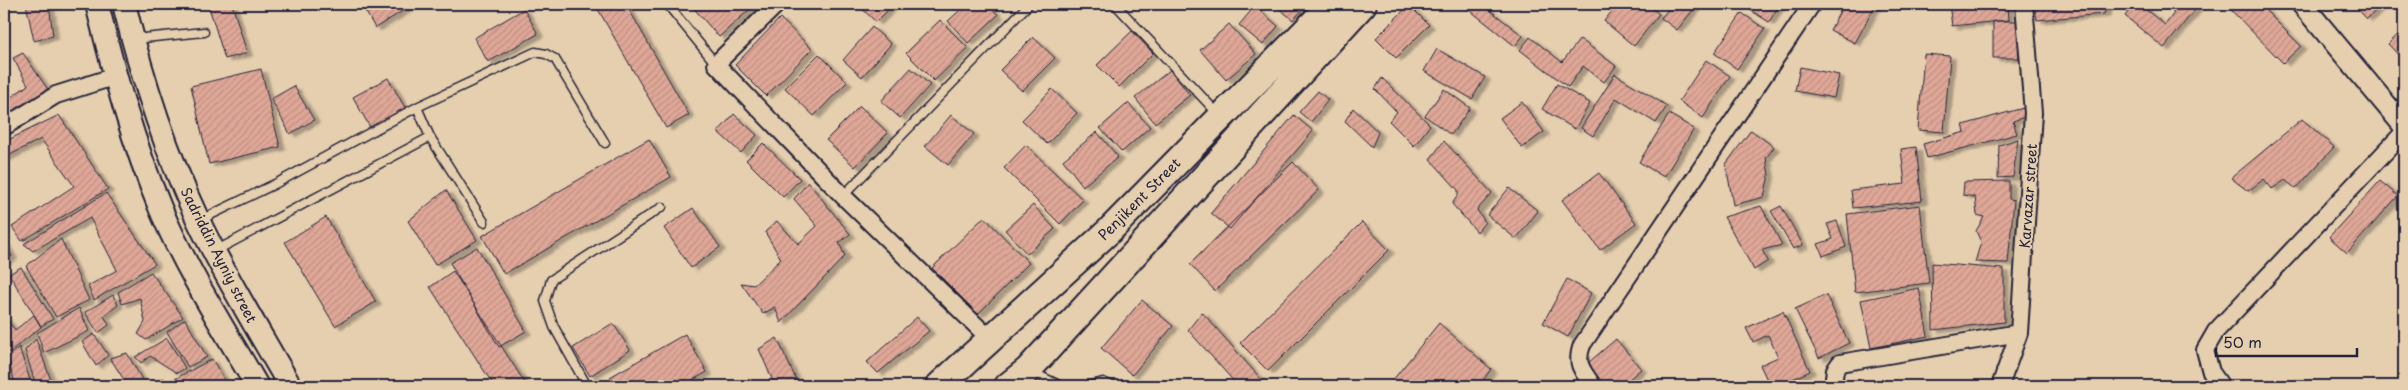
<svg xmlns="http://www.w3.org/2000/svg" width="2408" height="390" viewBox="0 0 2408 390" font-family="'Playpen Sans',sans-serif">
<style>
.building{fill:url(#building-hatch);stroke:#22223b;filter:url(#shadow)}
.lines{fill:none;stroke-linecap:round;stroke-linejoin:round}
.service-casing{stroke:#22223b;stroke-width:11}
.minor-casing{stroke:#22223b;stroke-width:20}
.tertiary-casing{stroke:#22223b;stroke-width:24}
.secondary-casing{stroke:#22223b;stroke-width:26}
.primary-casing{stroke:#22223b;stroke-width:30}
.service{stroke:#e6cfaf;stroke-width:8}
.minor{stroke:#e6cfaf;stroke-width:16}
.tertiary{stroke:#e6cfaf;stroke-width:20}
.secondary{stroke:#e6cfaf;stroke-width:22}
.primary{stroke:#e6cfaf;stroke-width:26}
.labels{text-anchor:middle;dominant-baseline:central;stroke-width:4;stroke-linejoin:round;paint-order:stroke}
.street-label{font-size:14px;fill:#22223b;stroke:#e6cfaf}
</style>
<defs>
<pattern id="building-hatch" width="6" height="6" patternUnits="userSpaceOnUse" patternTransform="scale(1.25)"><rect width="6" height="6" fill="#dfa797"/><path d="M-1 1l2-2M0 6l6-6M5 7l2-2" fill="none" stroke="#bf8f83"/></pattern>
<filter id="shadow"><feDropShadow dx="5.5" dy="3" stdDeviation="1" flood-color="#0004"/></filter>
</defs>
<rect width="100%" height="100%" fill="#e6cfaf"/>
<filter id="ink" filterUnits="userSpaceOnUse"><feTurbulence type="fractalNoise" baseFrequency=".02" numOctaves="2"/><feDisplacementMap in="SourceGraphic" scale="10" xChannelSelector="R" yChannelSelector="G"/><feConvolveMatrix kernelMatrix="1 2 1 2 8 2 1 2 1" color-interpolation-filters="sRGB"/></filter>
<g filter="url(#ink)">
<!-- building -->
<path class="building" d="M26 4H49L53 36 34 41Z
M208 4H232L247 53 225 59Z
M369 4H414L375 28 363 7Z
M595 4H626L689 115 666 128Z
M690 4H747L751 8 719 37Z
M857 4H894L876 22Z
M967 4H988L998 15 968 43 948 21Z
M1274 4H1308L1293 20Z
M1462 4H1482L1523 36 1515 46Z
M1618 4H1646L1659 14 1634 46 1604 21Z
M1672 4H1698L1677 30 1661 18Z
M1741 4H1780L1769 22Z
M1844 4H1876L1855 43 1830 30Z
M1949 4H2008L2009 20 1952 26Z
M2034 4H2108L2104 14 2037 20Z
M2135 4H2139L2165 25 2174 13 2163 4H2195L2198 6 2164 48 2125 16Z
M2225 4H2259L2301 46 2283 63Z
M2353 4H2383L2367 19Z
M1409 5 1429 25 1396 58 1376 38Z
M1255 6 1278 26 1263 45 1239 25Z
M524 9 538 34 488 62 474 38Z
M1742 13 1765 29 1737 69 1714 53Z
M780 18 812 49 766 96 735 65Z
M940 20 968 48 934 81 906 53Z
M1993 21H2019V58H1993Z
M1229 24 1256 54 1226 80 1200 50Z
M872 27 891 44 862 77 843 60Z
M2404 29V61L2388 44Z
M1132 31 1153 53 1119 87 1097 65Z
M1033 37 1055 58 1022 91 1000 70Z
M1530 37 1562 62 1580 39 1616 66 1604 82 1583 66 1568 87 1520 50Z
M1437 49 1485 77 1472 99 1424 71Z
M23 53 49 91 4 119V102L28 85 13 58Z
M819 54 847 82 814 116 785 88Z
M1924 54 1950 56 1944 132 1918 130Z
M1706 60 1730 76 1703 118 1679 101Z
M1800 67 1839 75 1834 98 1795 91Z
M911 68 930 85 900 118 881 101Z
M261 69 280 147 209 164 191 86Z
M1170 70 1190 95 1155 123 1135 98Z
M1615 74 1667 106 1656 123 1616 98 1593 136 1581 128Z
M388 78 407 111 372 131 353 97Z
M1382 78 1430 125 1414 146 1389 121 1397 112 1375 89Z
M1557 84 1590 103 1575 129 1542 109Z
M294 86 314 120 290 134 271 99Z
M1052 89 1077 113 1047 144 1022 120Z
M1444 89 1470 108 1451 135 1425 116Z
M1318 91 1328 100 1311 122 1299 112Z
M1522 102 1544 132 1522 148 1500 118Z
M1128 103 1150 127 1122 152 1100 128Z
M860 106 888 133 855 167 826 140Z
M1353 108 1378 132 1372 147 1345 121Z
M2023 108 2025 117 2013 121 2017 134 1927 158 1923 144 1965 132 1963 125Z
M734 114 757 135 741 153 718 132Z
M1669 114 1694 129 1664 177 1639 162Z
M59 115 108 189 22 241 12 227 74 186 41 139 4 158V142Z
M951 115 974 134 948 165 925 146Z
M1294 115 1313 131 1230 229 1211 213Z
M2302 119 2334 147 2296 189 2285 180 2272 189 2264 179 2248 191 2231 178Z
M1751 130 1774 147 1766 158 1769 175 1764 197 1733 205 1726 164Z
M1097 132 1118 157 1083 186 1063 160Z
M649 139 671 177 504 274 482 236Z
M2018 139 2013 177 1998 178 1999 145Z
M1444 141 1492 193 1477 210 1485 222 1477 232 1452 204 1458 195V190L1430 159Z
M763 143 800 179 783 197 746 160Z
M1026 145 1083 200 1060 224 1004 168Z
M1916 147 1922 201 1853 208 1851 190 1905 184 1901 149Z
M1293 162 1319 190 1215 291 1190 264Z
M1599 173 1636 223 1600 250 1562 200Z
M2009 181V199L2014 200 2008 263 1975 262 1981 242 1976 231 1984 217 1977 215 1975 197 1963 195 1964 182Z
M2380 181 2398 196 2347 253 2329 237Z
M808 182 850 234 839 243 845 256 781 323 775 307 763 314 741 283 754 285 781 259 765 232 777 221 798 244 817 226 794 199Z
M1509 188 1538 211 1516 239 1487 215Z
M446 190 477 240 435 265 408 221Z
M106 193 155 264 94 300 88 286 117 270 90 218 33 251 24 244Z
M1033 205 1055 229 1027 254 1005 230Z
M1920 205 1929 283 1855 292 1847 214Z
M1761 206 1782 245 1762 250 1768 261 1754 270 1724 217Z
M1781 206 1803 245 1793 249 1771 211Z
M693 208 720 247 691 268 664 228Z
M326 217 376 302 335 326 285 242Z
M984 217 1029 263 978 314 932 268Z
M1837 221 1846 247 1823 256 1818 244 1833 239 1827 224Z
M1362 222 1389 250 1268 371 1240 343Z
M61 239 89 300 56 317 26 266Z
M4 242 12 256 4 261Z
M477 247 526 331 499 347 450 263Z
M1932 263 2004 269V322L1933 330Z
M21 267 53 319 41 326 9 274Z
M453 271 527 386H494L430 287Z
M151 272 183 317 146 340 138 334 145 322 140 298 122 304 118 292Z
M1567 279 1591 293 1568 337 1543 323Z
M1919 288 1928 336 1871 348 1861 300Z
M113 295 118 305 104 316 109 325 98 333 85 312Z
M1826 295 1849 343 1819 358 1795 309Z
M1142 300 1173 326 1132 375 1101 348Z
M79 308 89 331 44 353 37 333Z
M1783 311 1810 371 1777 386H1770L1760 365 1778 357 1768 335 1753 342 1746 328Z
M1202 312 1267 386H1238L1188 330Z
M34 315 41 327 8 353 4 348V316L15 330Z
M917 317 929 331 878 373 867 362Z
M185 319 207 357 188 367 167 332Z
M613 323 630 350 590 376 573 348Z
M1439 323 1491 369 1479 386H1388Z
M94 334 108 355 96 366 82 342Z
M685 334 707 372 682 386H615L610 377Z
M167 338 185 368 177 373 150 356 141 363 135 357Z
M777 338 799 386H775L759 349Z
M36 339 53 386H36L25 350Z
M1616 339 1641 369 1621 386H1595L1581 369Z
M19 347 32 386H16L7 357Z
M127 353 145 385 164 378 166 380 157 386H128L110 358Z
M212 359 228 386H179L173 380Z
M4 366 10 377 4 381Z"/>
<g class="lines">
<!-- service casing -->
<g class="service-casing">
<path id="service" d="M667 4 716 64
M1115 4 1219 115
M134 39 204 32
M417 107 430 137 484 222
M843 196 1029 4
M200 220 275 184 417 107 535 52 546 54 555 59 605 143
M217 250 430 137
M1032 372 1061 386
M587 386 554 327 545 301 551 280 662 207
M1088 386 1103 382 1112 386"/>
</g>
<!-- minor casing -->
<g class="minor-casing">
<path id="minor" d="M777 4 716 64 843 196 990 339
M4 127 56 95 116 76
M1834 378 1835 370 1840 363 2019 333
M1593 386C1582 370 1575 364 1582 345L1812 4
M2000 386 2019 333 2033 113 2024 4
M2221 386 2211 372 2205 350 2216 331 2404 132"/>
</g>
<!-- tertiary casing -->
<g class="tertiary-casing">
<path id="tertiary" d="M2302 4 2404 126"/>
</g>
<!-- secondary casing -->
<g class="secondary-casing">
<path id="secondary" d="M97 4C114 74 133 143 161 210 187 271 224 329 257 386
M124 4C142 78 165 150 198 220 225 277 259 331 290 386"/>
</g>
<!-- primary casing -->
<g class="primary-casing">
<path id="primary" d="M939 386 1109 231 1332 4
M1008 386 1028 370 1363 4"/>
</g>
<!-- service -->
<use href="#service" class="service"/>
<!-- minor -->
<use href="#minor" class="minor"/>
<!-- tertiary -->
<use href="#tertiary" class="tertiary"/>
<!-- secondary -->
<use href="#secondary" class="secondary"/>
<!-- primary -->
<use href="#primary" class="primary"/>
</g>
</g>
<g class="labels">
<!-- street labels -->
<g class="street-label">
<text transform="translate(2028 196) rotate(-86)">Karvazar street</text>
<text transform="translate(1139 199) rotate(-45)">Penjikent Street</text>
<text transform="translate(219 255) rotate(63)">Sadriddin Ayniy street</text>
</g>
</g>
<!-- margin -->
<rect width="2408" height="390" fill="none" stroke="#e6cfaf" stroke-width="20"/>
<rect x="10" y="10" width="2388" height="370" fill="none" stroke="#22223b" stroke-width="2" filter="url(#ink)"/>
<!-- scale -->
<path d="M2216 348v8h141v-8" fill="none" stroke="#22223b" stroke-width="2.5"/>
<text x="2223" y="348" font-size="15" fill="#22223b" stroke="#e6cfaf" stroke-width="4" paint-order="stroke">50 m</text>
</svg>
